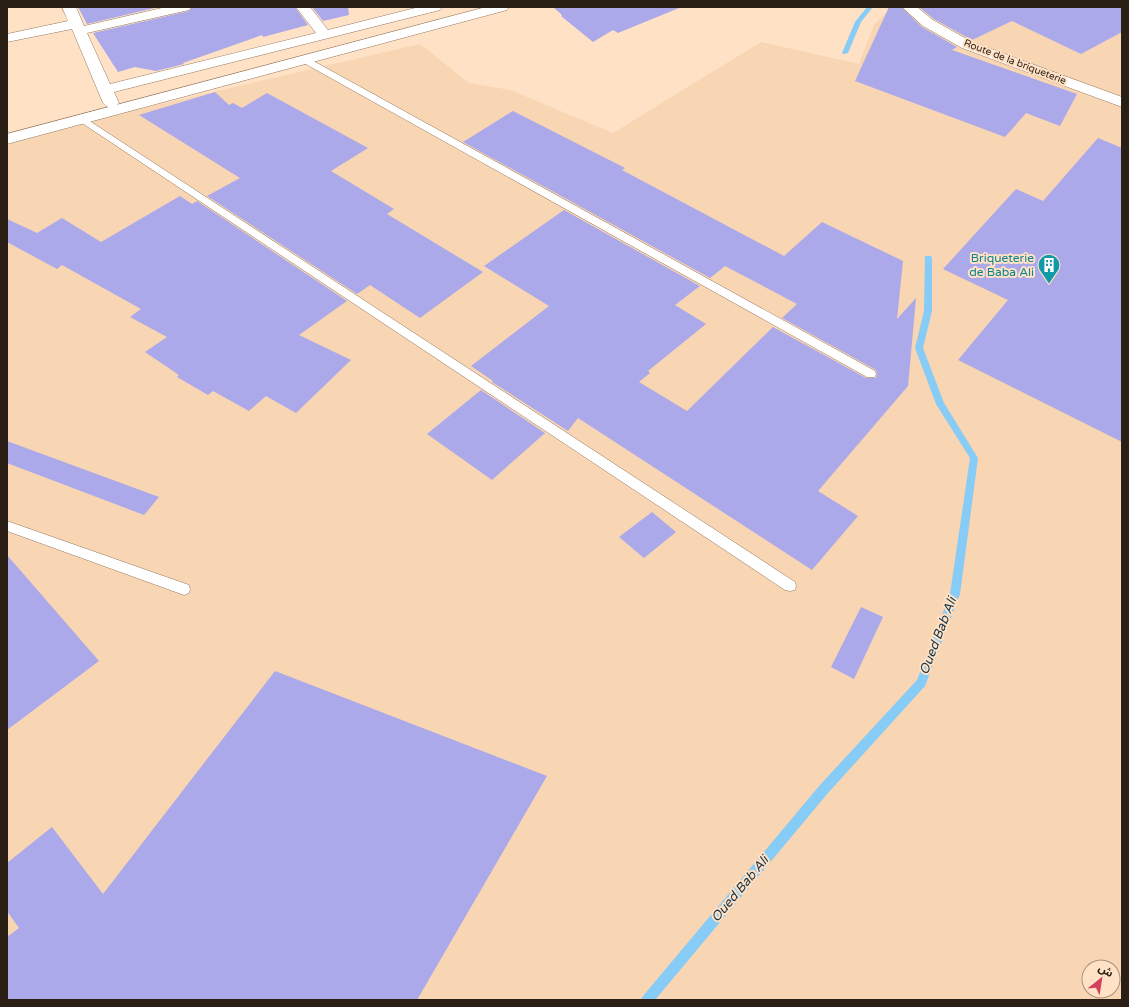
<svg xmlns="http://www.w3.org/2000/svg" width="1129" height="1007" viewBox="0 0 1129 1007" font-family="'Varela Round','Noto Sans Arabic',sans-serif">
<style>
.built{fill:#f8d5b3;fill-rule:evenodd}
.lines{fill:none;stroke-linecap:round;stroke-linejoin:round}
.stream{fill:#87cbf7;fill-rule:evenodd}
.building{fill:#aba9ea}
.service-casing{stroke:#94795f;stroke-width:1}
.minor-casing{stroke:#94795f;stroke-width:1}
.secondary-casing{stroke:#94795f;stroke-width:1}
.service{fill:#fff;fill-rule:evenodd}
.minor{fill:#fff;fill-rule:evenodd}
.secondary{fill:#fff;fill-rule:evenodd}
.labels{text-anchor:middle;dominant-baseline:central;stroke-width:4;stroke-linejoin:round;paint-order:stroke}
.far-street-label{font-size:10px;fill:#2a1f15;stroke:#ffe1c5}
.culture-label{font-size:12px;fill:#0d838f;stroke:#ffe1c5;text-anchor:end}
.water-label{font-size:13px;font-style:italic;fill:#163447;stroke:#ffe1c5}
</style>
<rect width="100%" height="100%" fill="#ffe1c5"/>
<!-- built -->
<path class="built" d="M892 7H1122V1000H7V140L420 44 469 83 510 90 613 133 761 42 859 64 874 25ZM1089 967H1113V991H1089Z"/>
<g class="lines">
<!-- stream -->
<path class="stream" d="M867 7H873L861 22 848 53 843 54 842 53 855 22Z
M925 256H931L932 258V311L923 348 944 403 978 458 960 594 925 686 828 793 655 1000H641L643 996 820 785 917 680 950 594 970 458 936 404 915 348 924 311Z"/>
</g>
<!-- building -->
<path class="building" d="M78 7H159L87 24Z
M192 7H295L308 25 263 37 262 35 183 63 184 64 156 71 135 67 118 72 93 33 189 11Z
M312 7H348L349 15 323 21Z
M553 7H679V8L618 33 613 30 593 42 561 16 562 15Z
M889 7H901L922 27 957 47 952 50 1077 94 1060 126 1026 113 1005 137 855 81Z
M919 7H1122V32L1081 54 1012 21 972 40 934 19Z
M215 92 229 105 233 103 242 108 267 93 368 148 331 171 394 209 387 214 483 272 420 318 370 285 357 294 207 196 240 178 139 115Z
M513 111 625 168 622 170 784 256 822 222 903 261 897 319 916 298 908 386 818 491 858 516 812 570 578 418 568 431 492 382 493 381 471 366 549 306 484 266 564 210 700 286 675 305 706 324 648 371 650 373 639 382 687 411 773 327 866 378H876L877 374 876 370 782 318 797 304 725 266 710 278 463 142Z
M1098 138 1122 148V442L958 360 1008 300 943 269 1016 189 1043 201Z
M180 196 192 204 197 201 347 301 299 335 351 360 296 413 266 396 249 411 213 391 208 395 177 377 179 375 145 352 167 337 130 317 141 309 62 265 57 269 7 242V219L37 233 62 218 101 242Z
M481 390 545 433 492 480 427 434Z
M7 441 159 497 144 515 7 463Z
M652 512 676 532 644 558 619 537Z
M7 555 99 661 7 730Z
M861 607 883 617 854 679 831 667Z
M275 671 547 776 417 1000H7V937L19 928 7 911V863L52 827 103 894Z"/>
<g class="lines">
<!-- service casing -->
<g class="service-casing">
<path id="service" d="M302 58H308L875 371 876 374 875 377H867L302 62Z
M82 116 795 582 796 586 795 590 790 591 785 590 79 121 78 119Z
M7 521 189 585 190 589 189 593 184 595 7 531Z"/>
</g>
<!-- minor casing -->
<g class="minor-casing">
<path id="minor" d="M62 7H76L84 26 166 7H191L189 10 87 33 110 84 316 33 296 7H310L328 30 419 7H442L440 10 114 92 119 103 116 106 111 108 106 106 103 103 72 29 7 42V34L68 21Z
M902 7H917L933 20 972 42 1122 97V107L962 48 923 26Z"/>
</g>
<!-- secondary casing -->
<g class="secondary-casing">
<path id="secondary" d="M486 7H509L507 10 7 144V134Z"/>
</g>
<!-- service -->
<use href="#service" class="service"/>
<!-- minor -->
<use href="#minor" class="minor"/>
<!-- secondary -->
<use href="#secondary" class="secondary"/>
</g>
<!-- icons -->
<defs>
<g id="building-pin" transform="scale(1.15)"><path d="M0 17L-7.5 6A9.5 9.5 0 1 1 7.5 6Z" fill="#0f9aa8" stroke="#ffe1c5"/><path d="M-4-6H4V6H1V3H-1V6H-4ZM-2.5-4.3h1.7v1.8h-1.7ZM.8-4.3h1.7v1.8H.8ZM-2.5-1h1.7V.8h-1.7ZM.8-1h1.7V.8H.8Z" fill="#fff"/></g>
</defs>
<g fill-rule="evenodd">
<use href="#building-pin" x="1049" y="265"/>
</g>
<g class="labels">
<!-- far-street labels -->
<g class="far-street-label">
<text transform="translate(1015 62) rotate(21)">Route de la briqueterie</text>
</g>
<!-- culture labels -->
<g class="culture-label">
<text x="1034" y="258">Briqueterie<tspan x="1034" dy="14">de Baba Ali</tspan></text>
</g>
<!-- water labels -->
<g class="water-label">
<text transform="translate(938 636) rotate(-69)">Oued Bab Ali</text>
<text transform="translate(740 889) rotate(-50)">Oued Bab Ali</text>
</g>
</g>
<!-- border -->
<rect width="1129" height="1007" fill="none" stroke="#2a1f15" stroke-width="16"/>
<!-- north arrow -->
<g transform="translate(1101 979) rotate(30)"><circle r="19" fill="#ffe1c5" stroke="#aa937f"/>
<path d="M0-3L7 15L0 10L-7 15Z" fill="#d1415d"/>
<text y="-6" font-size="11" font-weight="bold" text-anchor="middle" fill="#2a1f15">ش</text>
</g>
</svg>
